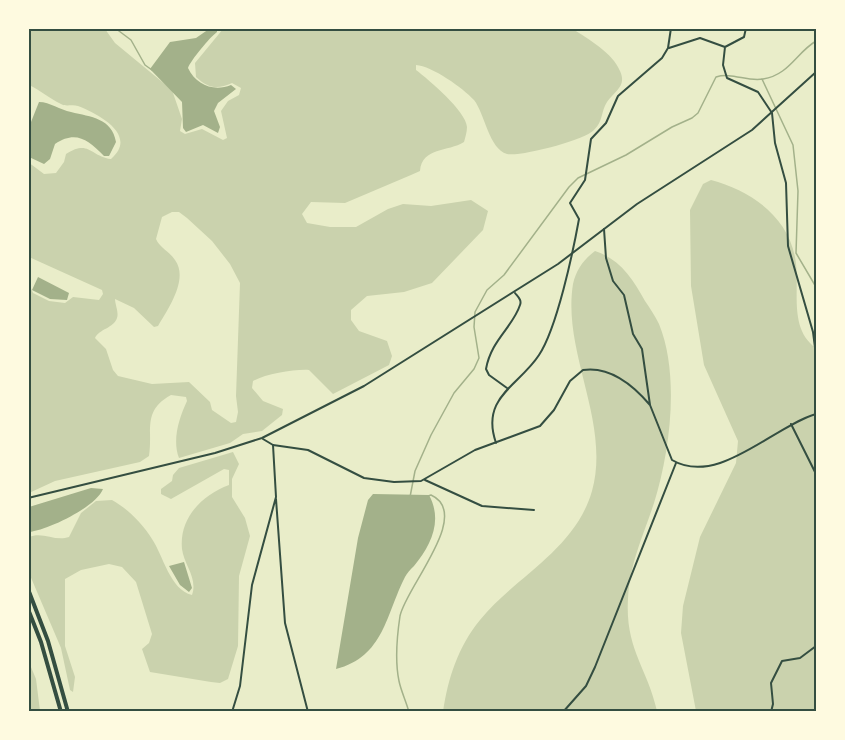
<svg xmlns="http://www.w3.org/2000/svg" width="845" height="740" viewBox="0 0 845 740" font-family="'Public Sans',sans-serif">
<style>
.green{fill:#cad2ad;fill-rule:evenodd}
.water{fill:#a3b18a}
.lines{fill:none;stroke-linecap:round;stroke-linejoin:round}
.stream{stroke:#a3b18a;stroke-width:1.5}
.minor{stroke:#344e41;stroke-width:2}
.tertiary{stroke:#344e41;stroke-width:2}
.motorway{stroke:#344e41;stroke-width:4}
.neatline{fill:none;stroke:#344e41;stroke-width:2}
</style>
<rect width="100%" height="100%" fill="#e9edc9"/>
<!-- green -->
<path class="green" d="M29 29H105L115 43 172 90 182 119 180 131 185 134 202 129 223 140 227 138 221 111 228 101 239 95 241 88 232 83C217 90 208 88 196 77L195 63 223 29H573C588 39 613 53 620 71 627 86 615 91 607 102 601 111 603 122 594 130 585 140 520 157 507 154 489 149 485 114 474 100 463 88 432 66 416 65V70C429 80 466 111 467 127 467 132 465 138 464 142 448 152 422 147 420 171L411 175 345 203 311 202 302 214 307 223 330 227H356L388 209 403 204 431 206 471 200 488 211 483 230 432 283 404 292 367 296 351 310V320L359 331 387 341 392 356 389 365 333 394 309 370C295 369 266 374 253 381L252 388 263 401 283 409 282 415 262 431 243 434 230 443 179 458C172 440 179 418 187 401L186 397 171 395C142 411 153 430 149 456L140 462 55 481 29 493V284L33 293 49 301 65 303 73 297 99 300 103 294 102 290 29 257 28 162 44 174 56 173 64 162 66 154C89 139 90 156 111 159 138 136 101 115 78 106 72 104 66 107 61 104 49 98 40 90 29 85ZM172 212H179L187 218 212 241 230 264 240 283 236 396 238 412 236 422 231 423 212 410 210 402 189 382 152 384 118 376 113 370 106 349 95 338C99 329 114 328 117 318 119 313 115 304 115 299L134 308 154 327 158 326C168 309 189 279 175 260 169 251 160 248 156 239L162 217Z
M711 180C749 190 787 215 795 257 801 286 787 328 816 348V711H696L681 633 683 606 700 537 736 463 738 441 704 365 691 286 690 210 703 184Z
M595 251C620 259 633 279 645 301 650 308 655 316 659 324 680 375 670 452 654 503 643 537 630 562 628 599 625 649 647 667 657 711L443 712C448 678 458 647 480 620 516 576 575 550 592 491 611 422 562 353 573 284 576 270 584 259 595 251Z
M233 452 239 464 232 479V497L245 518 250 536 239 576 238 646 228 679 220 683 211 682 150 672 142 649 149 643 152 634 136 582 122 567 109 564 81 570 65 579V646L75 677 73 692 70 690 61 648 29 573V537C43 531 55 542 69 537L81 513 96 501 112 500C128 509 142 523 152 539 163 555 170 590 192 595 198 578 184 565 182 549 179 518 202 495 229 485V470L224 469 171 499 161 494V489L172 481 173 475 179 468Z
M28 660 36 679 40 711H29Z"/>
<!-- water -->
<path class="water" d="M209 29H217V32C210 37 191 60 188 68 196 85 214 92 231 85L236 89 218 103 214 111 220 127 218 133 203 125 186 132 183 128 182 102 148 67 150 69 170 42 196 38Z
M39 102C50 102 60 110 71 112 91 117 112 118 116 142L109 156H104C88 140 76 130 55 144L50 159 44 164 29 157V127Z
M38 277 69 293 67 300 50 299 32 290Z
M91 488 103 489C96 507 48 530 29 532V507Z
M373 494 429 495C443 521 431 545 414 566 410 570 407 573 405 577 386 614 384 657 336 669L358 538 368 500Z
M184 562 192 588 189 592 180 585 169 566Z"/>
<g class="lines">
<!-- stream -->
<path class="stream" d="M115 28 131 40 145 65 152 70
M762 79 793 145 798 191 796 253 816 287
M410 497 415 471 431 435 454 393 474 369 479 358 474 327 475 312 487 290 504 275 569 187 578 178 626 155 672 127 692 118 698 113 716 77C732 72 747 82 763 79 789 75 796 53 816 41
M409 712C406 701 401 691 399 681 395 662 397 636 400 616 405 588 473 514 431 495L428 496"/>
<!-- minor -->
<path class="minor" d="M725 47 723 65 727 78 758 92 772 113 775 143 786 183 788 246 813 332 816 355
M669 48 700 38 725 47 744 37 746 28
M604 229 606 258 613 281 624 295 633 334 642 349 650 405 672 460C718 487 772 427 816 414
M507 388 489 375 486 369C491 340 513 327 520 305 522 300 518 297 515 293
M791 424 816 474
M263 439 273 445 308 450 364 478 394 482 421 481 475 450 540 426 554 410 570 381 583 370C610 366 633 385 650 405
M496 443C480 397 519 386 539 355 557 328 573 252 579 219L570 203 585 180 591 139 606 123 618 96 662 58 668 48 671 28
M425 480 482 506 534 510
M276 499 285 623 308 712
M232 712 240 686 252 585 276 497 273 445
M563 712 586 686 595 667 676 463
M771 712 773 704 771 683 782 661 800 658 816 646"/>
<!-- tertiary -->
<path class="tertiary" d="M28 498 215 453 262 438 364 386 558 264 637 204 752 130 816 72"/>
<!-- motorway -->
<path class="motorway" d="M28 589 48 641 68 712
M28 609 41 642 61 712"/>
</g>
<!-- border -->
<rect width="845" height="740" fill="none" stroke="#fefae0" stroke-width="60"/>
<rect x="30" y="30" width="785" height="680" class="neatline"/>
</svg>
